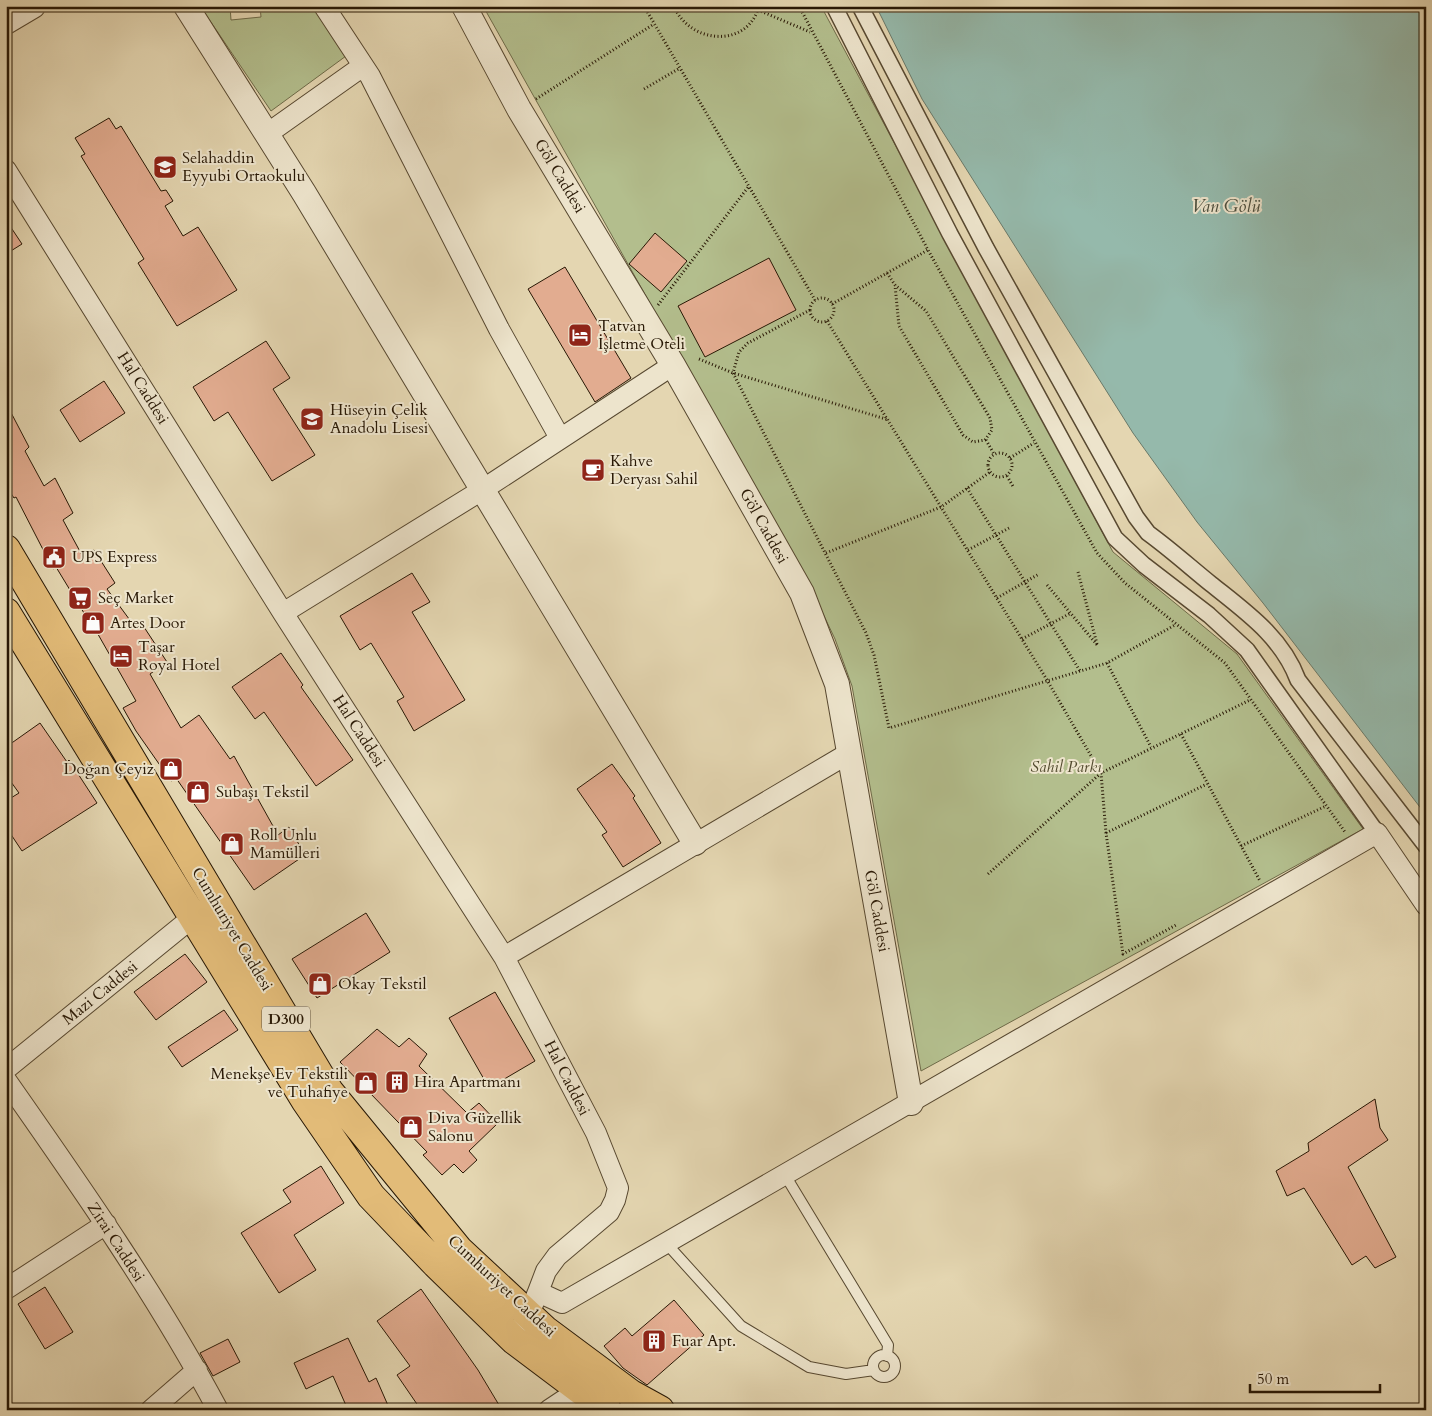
<svg xmlns="http://www.w3.org/2000/svg" width="1432" height="1416" viewBox="0 0 1432 1416" font-family="Cardo,serif">
<style>
.green{fill:#b3be8d;stroke:#6e6b49}
.water{fill:#95b9ab;stroke:#697969}
.building{fill:#e2ac90;stroke:#281805}
.lines{fill:none;stroke-linecap:round;stroke-linejoin:round}
.service-casing{stroke:#574830;stroke-width:12}
.pedestrian-casing{stroke:#574830;stroke-width:18}
.minor-casing{stroke:#574830;stroke-width:22}
.tertiary-casing{stroke:#574830;stroke-width:26}
.trunk-casing{stroke:#281805;stroke-width:30}
.path{stroke:#281805;stroke-width:3;stroke-dasharray:1 2.5;stroke-linecap:butt}
.service{stroke:#ede4cc;stroke-width:10}
.pedestrian{stroke:#ede4cc;stroke-width:15}
.minor{stroke:#ede4cc;stroke-width:20}
.tertiary{stroke:#ede4cc;stroke-width:24}
.trunk{stroke:#e2bb78;stroke-width:28}
.labels{text-anchor:middle;dominant-baseline:central;stroke-width:4;stroke-linejoin:round;paint-order:stroke}
.shield{fill:#ede4cc;stroke:#635541;stroke-width:1}
.shield-label{font-size:15px;font-weight:bold;fill:#281805}
.poi-label{font-size:16px;fill:#281805;stroke:#ede4cc;text-anchor:start}
.street-label{font-size:16px;fill:#281805;stroke:#ede4cc}
.park-label{font-size:16px;font-style:italic;fill:#524a2e;stroke:#ede4cc}
.water-label{font-size:18px;font-style:italic;fill:#4e503f;stroke:#ede4cc}
</style>
<rect width="100%" height="100%" fill="#e4d6b1"/>
<filter id="stains"><feTurbulence type="fractalNoise" baseFrequency=".004" numOctaves="4"/><feColorMatrix values="0 0 0 0 .2 0 0 0 0 .09 0 0 0 0 .02 0 0 0 .5 -.17"/></filter>
<radialGradient id="worn" r=".72"><stop offset=".6" stop-color="#630" stop-opacity="0"/><stop offset="1" stop-color="#630" stop-opacity=".3"/></radialGradient>
<!-- green -->
<path class="green" d="M200 6H230L231 20 261 17 260 6H313L346 56 271 111Z
M483 6H821L1113 552 1237 654 1363 829 921 1071 852 686 835 639 815 597Z"/>
<!-- water -->
<path class="water" d="M876 6H1426V815L1263 603 1197 522 1133 433 922 99Z"/>
<!-- building -->
<path class="building" d="M109 118 116 129 121 126 161 191 166 190 173 201 165 206 183 236 198 227 237 290 177 326 138 263 144 259 81 156 85 154 75 138Z
M6 220 22 244 6 254Z
M655 233 687 261 661 292 629 264Z
M769 258 796 310 705 357 678 306Z
M565 267 631 378 595 402 528 289Z
M266 341 290 378 273 389 315 455 272 481 228 412 214 421 193 387Z
M104 381 125 413 80 442 60 410Z
M6 403 29 447 25 451 44 486 55 478 73 513 63 520 83 557 94 550 115 583 107 589 135 627 142 624 167 662 150 674 181 728 199 715 230 759 234 756 278 835 289 827 305 855 254 890 176 778 171 781 136 731 123 708 136 701 95 629 93 630 85 619 87 618 56 567 53 569 16 497 14 498 6 486Z
M412 573 430 602 412 612 465 700 414 731 397 701 404 697 371 643 360 650 340 616Z
M281 653 303 685 301 687 353 760 316 786 264 712 255 719 232 687Z
M40 723 67 762 69 760 97 803 22 851 6 827V801L19 793 6 775V747Z
M612 764 635 796 633 798 661 843 623 867 602 835 607 832 577 789Z
M366 913 390 952 317 998 292 959Z
M185 954 207 982 156 1020 134 992Z
M495 992 535 1061 489 1088 449 1018Z
M224 1010 238 1030 182 1067 168 1047Z
M377 1029 399 1047 409 1038 427 1054 419 1066 467 1113 479 1103 498 1123 469 1151 477 1160 463 1173 454 1164 442 1175 423 1155 427 1152 340 1062Z
M1375 1099 1380 1128 1388 1140 1348 1167 1396 1257 1375 1268 1366 1256 1352 1265 1304 1188 1287 1196 1276 1171 1309 1151 1308 1143Z
M321 1166 344 1203 294 1235 316 1270 279 1293 241 1233 291 1202 283 1190Z
M45 1287 73 1332 45 1349 18 1304Z
M421 1289 478 1370 502 1410H421L397 1375 410 1366 377 1321Z
M674 1300 704 1335 647 1385 623 1368 604 1346 625 1328 632 1336Z
M348 1338 369 1382 376 1378 390 1410H348L333 1376 306 1389 294 1363Z
M228 1339 240 1362 213 1376 200 1353Z"/>
<g class="lines">
<!-- service casing -->
<g class="service-casing">
<path id="service" d="M785 1175 888 1345 887 1356
M666 1243 741 1326 809 1367 846 1374 874 1370
M873 1366a11 11 0 1 1 22 0a11 11 0 1 1-22 0Z"/>
</g>
<!-- pedestrian casing -->
<g class="pedestrian-casing">
<path id="pedestrian" d="M834 6 950 234 1115 538 1144 565 1209 615 1247 650 1377 833
M860 6 986 248 1136 517 1148 533C1170 549 1190 567 1211 584 1246 612 1282 637 1298 680L1426 846"/>
</g>
<!-- minor casing -->
<g class="minor-casing">
<path id="minor" d="M324 6 370 76 499 329 560 438
M267 134 363 66
M6 170 283 613 504 957 596 1133 618 1188 615 1200 609 1212 557 1256 546 1271 538 1292
M283 613 482 490 673 365
M504 957 849 753
M6 1069 193 917
M6 1080C81 1187 156 1294 218 1410
M6 1289 106 1224
M514 1340 529 1314 538 1292 562 1303 1377 833 1426 905
M151 1410 197 1370
M549 1410 579 1390"/>
</g>
<!-- tertiary casing -->
<g class="tertiary-casing">
<path id="tertiary" d="M186 6 304 193 695 843
M464 6 519 109 673 365 802 593 837 684 911 1103
M6 22 33 6"/>
</g>
<!-- trunk casing -->
<g class="trunk-casing">
<path id="trunk" d="M6 549 329 1091 459 1250 545 1330 631 1394 660 1410
M6 612 305 1100 371 1196 436 1264 514 1340 607 1410"/>
</g>
<!-- path -->
<path class="path" d="M644 6 815 300
M674 6C689 44 748 49 759 6
M799 6 928 250 1097 553 1125 583 1225 663 1345 832
M758 10 810 32
M644 89 680 68
M536 99 654 24
M887 273 895 285 926 311 990 418 992 430 985 440 973 442 963 435 899 326 895 285
M810 310a12 12 0 1 1 24 0a12 12 0 1 1-24 0Z
M832 304 928 250
M658 305 749 186
M810 310 748 343 739 352 733 373 866 633 874 655 889 728 1107 663 1175 625
M827 321 1047 680 1101 773 1106 833 1123 954 1176 925
M699 359 733 373 889 420
M986 440 994 454
M988 465a12 12 0 1 1 24 0a12 12 0 1 1-24 0Z
M1010 458 1034 443
M1007 476 1014 488
M967 488 1080 671
M968 550 1011 527
M826 553 941 507 990 472
M1078 572 1097 644
M1047 585 1098 646
M997 598 1039 574
M1022 639 1071 613
M1107 663 1151 747
M1181 734 1260 881
M1106 833 1207 784
M1241 846 1326 806
M988 874 1101 773 1250 700"/>
<!-- service -->
<use href="#service" class="service"/>
<!-- pedestrian -->
<use href="#pedestrian" class="pedestrian"/>
<!-- minor -->
<use href="#minor" class="minor"/>
<!-- tertiary -->
<use href="#tertiary" class="tertiary"/>
<!-- trunk -->
<use href="#trunk" class="trunk"/>
</g>
<!-- icons -->
<defs>
<g id="school-square" transform="scale(1.25)"><rect x="-9" y="-9" width="18" height="18" rx="4" fill="#8f2418" stroke="#ede4cc"/><path d="M0-5L7-2L0 1L-7-2ZM-4 1L0 2.5L4 1V4Q0 6-4 4Z" fill="#fff"/></g>
<g id="hotel-square" transform="scale(1.25)"><rect x="-9" y="-9" width="18" height="18" rx="4" fill="#8f2418" stroke="#ede4cc"/><path d="M-6-4.5h1.5V1H6V5H4.5V3h-9V5H-6ZM-4 0a1.8 1.8 0 1 1 3.6 0ZM.5 0V-2.5h3Q6-2.5 6 0Z" fill="#fff"/></g>
<g id="cafe-square" transform="scale(1.25)"><rect x="-9" y="-9" width="18" height="18" rx="4" fill="#8f2418" stroke="#ede4cc"/><path d="M-5.5-4.5H6V0H3Q3 3.5 0 3.5H-2.5Q-5.5 3.5-5.5 0ZM3-3.2v2h1.7v-2ZM-6 4.5H4V6H-6Z" fill="#fff"/></g>
<g id="civic-square" transform="scale(1.25)"><rect x="-9" y="-9" width="18" height="18" rx="4" fill="#8f2418" stroke="#ede4cc"/><path d="M-.6-6.5H3V-4.5H.6V-3L4-1V1h2V6H-6V1h2V-1L-.6-3ZM-1.2 2.5V6h2.4V2.5Z" fill="#fff"/></g>
<g id="supermarket-square" transform="scale(1.25)"><rect x="-9" y="-9" width="18" height="18" rx="4" fill="#8f2418" stroke="#ede4cc"/><path d="M-6-5.5h2.5l.6 2H6L4.5 2H-2.5L-4.4-4H-6ZM-1.5 3.2a1.3 1.3 0 1 0 .1 0ZM3 3.2a1.3 1.3 0 1 0 .1 0Z" fill="#fff"/></g>
<g id="shop-square" transform="scale(1.25)"><rect x="-9" y="-9" width="18" height="18" rx="4" fill="#8f2418" stroke="#ede4cc"/><path d="M-5-2.5h2.3a2.7 3.5 0 0 1 5.4 0H5L5.5 6h-11ZM-1.5-2.5h3a1.5 2.3 0 0 0-3 0Z" fill="#fff"/></g>
<g id="building-square" transform="scale(1.25)"><rect x="-9" y="-9" width="18" height="18" rx="4" fill="#8f2418" stroke="#ede4cc"/><path d="M-4-6H4V6H1V3H-1V6H-4ZM-2.5-4.3h1.7v1.8h-1.7ZM.8-4.3h1.7v1.8H.8ZM-2.5-1h1.7V.8h-1.7ZM.8-1h1.7V.8H.8Z" fill="#fff"/></g>
</defs>
<g fill-rule="evenodd">
<use href="#school-square" x="165" y="167"/>
<use href="#hotel-square" x="580" y="335"/>
<use href="#school-square" x="312" y="419"/>
<use href="#cafe-square" x="593" y="470"/>
<use href="#civic-square" x="54" y="557"/>
<use href="#supermarket-square" x="80" y="598"/>
<use href="#shop-square" x="93" y="623"/>
<use href="#hotel-square" x="121" y="656"/>
<use href="#shop-square" x="171" y="769"/>
<use href="#shop-square" x="198" y="792"/>
<use href="#shop-square" x="232" y="844"/>
<use href="#shop-square" x="320" y="984"/>
<use href="#building-square" x="397" y="1082"/>
<use href="#shop-square" x="366" y="1083"/>
<use href="#shop-square" x="411" y="1127"/>
<use href="#building-square" x="654" y="1341"/>
</g>
<g class="labels">
<!-- shield labels -->
<rect class="shield" x="262" y="1006.5" width="48" height="25" rx="4"/>
<g class="shield-label">
<text x="286" y="1019">D300</text>
</g>
<!-- poi labels -->
<g class="poi-label">
<text x="182" y="158">Selahaddin<tspan x="182" dy="18">Eyyubi Ortaokulu</tspan></text>
<text x="598" y="326">Tatvan<tspan x="598" dy="18">İşletme Oteli</tspan></text>
<text x="330" y="410">Hüseyin Çelik<tspan x="330" dy="18">Anadolu Lisesi</tspan></text>
<text x="610" y="461">Kahve<tspan x="610" dy="18">Deryası Sahil</tspan></text>
<text x="72" y="557">UPS Express</text>
<text x="98" y="598">Seç Market</text>
<text x="110" y="623">Artes Door</text>
<text x="138" y="647">Taşar<tspan x="138" dy="18">Royal Hotel</tspan></text>
<text x="154" y="769" text-anchor="end">Doğan Çeyiz</text>
<text x="216" y="792">Subaşı Tekstil</text>
<text x="250" y="835">Roll Unlu<tspan x="250" dy="18">Mamülleri</tspan></text>
<text x="338" y="984">Okay Tekstil</text>
<text x="348" y="1074" text-anchor="end">Menekşe Ev Tekstili<tspan x="348" dy="18">ve Tuhafiye</tspan></text>
<text x="414" y="1082">Hira Apartmanı</text>
<text x="428" y="1118">Diva Güzellik<tspan x="428" dy="18">Salonu</tspan></text>
<text x="672" y="1341">Fuar Apt.</text>
</g>
<!-- street labels -->
<g class="street-label">
<text transform="translate(560 176) rotate(59)">Göl Caddesi</text>
<text transform="translate(143 388) rotate(58)">Hal Caddesi</text>
<text transform="translate(764 526) rotate(61)">Göl Caddesi</text>
<text transform="translate(359 731) rotate(57)">Hal Caddesi</text>
<text transform="translate(877 911) rotate(80)">Göl Caddesi</text>
<text transform="translate(232 929) rotate(59)">Cumhuriyet Caddesi</text>
<text transform="translate(100 993) rotate(-39)">Mazi Caddesi</text>
<text transform="translate(567 1078) rotate(63)">Hal Caddesi</text>
<text transform="translate(116 1242) rotate(57)">Zirai Caddesi</text>
<text transform="translate(502 1286) rotate(43)">Cumhuriyet Caddesi</text>
</g>
<!-- park labels -->
<g class="park-label">
<text x="1066" y="767">Sahil Parkı</text>
</g>
<!-- water labels -->
<g class="water-label">
<text x="1226" y="206">Van Gölü</text>
</g>
</g>
<!-- margin -->
<rect width="1432" height="1416" fill="none" stroke="#e4d6b1" stroke-width="25"/>
<rect x="8" y="8" width="1417" height="1401" fill="none" stroke="#281805" stroke-width="2.5"/>
<rect x="12" y="12" width="1407" height="1391" fill="none" stroke="#281805"/>
<!-- scale -->
<path d="M1250 1384v8h130v-8" fill="none" stroke="#281805" stroke-width="2.5"/>
<text x="1257" y="1384" font-size="15" fill="#281805" stroke="#ede4cc" stroke-width="4" paint-order="stroke">50 m</text>
<rect width="100%" height="100%" filter="url(#stains)"/>
<rect width="100%" height="100%" fill="url(#worn)"/>
</svg>
